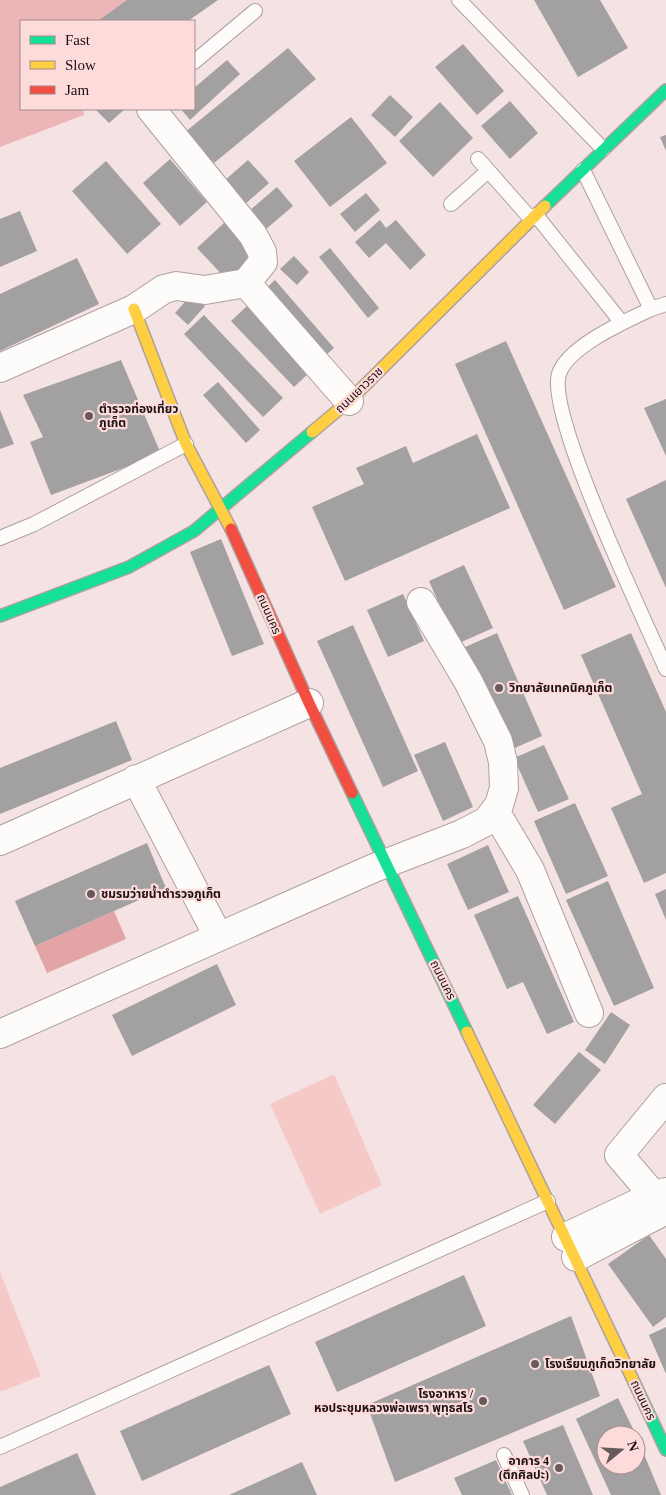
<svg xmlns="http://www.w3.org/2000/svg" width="666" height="1495" viewBox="0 0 666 1495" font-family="'Times New Roman','Noto Sans Thai',serif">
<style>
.green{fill:#f6c9c9}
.forest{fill:#ecb6b8}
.water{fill:#e3a4a5}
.building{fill:#a2a0a1}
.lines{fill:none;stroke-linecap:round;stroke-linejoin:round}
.lane-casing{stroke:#afa0a0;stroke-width:16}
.street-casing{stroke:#afa0a0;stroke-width:30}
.fast-casing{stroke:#afa0a0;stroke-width:14}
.slow-casing{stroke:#afa0a0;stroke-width:14}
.jam-casing{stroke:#afa0a0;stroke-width:14}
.lane{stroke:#fefbfb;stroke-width:14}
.street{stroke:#fefbfb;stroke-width:28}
.fast{stroke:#16e098;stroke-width:11}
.slow{stroke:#ffcf43;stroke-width:11}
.jam{stroke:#f24e42;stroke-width:11}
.poi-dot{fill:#685a5a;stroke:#fddbdb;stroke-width:2}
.labels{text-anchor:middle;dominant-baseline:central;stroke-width:4.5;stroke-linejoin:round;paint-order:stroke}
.street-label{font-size:12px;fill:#1c1011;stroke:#fddbdb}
.poi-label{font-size:12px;font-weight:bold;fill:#1c1011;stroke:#fddbdb;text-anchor:start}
</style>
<rect width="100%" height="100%" fill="#f5e3e3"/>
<!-- green -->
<path class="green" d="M334 1074 382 1185 320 1214 270 1104Z
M0 1272 41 1376 0 1392Z"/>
<!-- forest -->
<path class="forest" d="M0 0H128L105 21H21V109H83L84 115 0 147Z"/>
<!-- water -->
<path class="water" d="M114 911 126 939 47 973 35 946Z"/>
<!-- building -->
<path class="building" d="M127 0H218L188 21H98Z
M534 0H600L628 48 578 77Z
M463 44 504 91 477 115 435 67Z
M288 48 316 79 214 163 184 133Z
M227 60 240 74 190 120 181 109H194V88Z
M390 95 413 117 395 137 371 115Z
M510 101 538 133 510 159 481 126Z
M440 102 473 138 433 177 399 141Z
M95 109H125L109 123Z
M351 117 387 163 330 207 294 161Z
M666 135V151L660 137Z
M170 159 207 202 180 226 143 183Z
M248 160 269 183 245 204 224 181Z
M106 161 161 224 127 254 72 191Z
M277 187 293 206 265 230 249 211Z
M366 193 380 210 355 232 340 214Z
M20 211 37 251 0 267V219Z
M380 220 386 228 396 220 426 255 410 270 386 243 369 258 355 242Z
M225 222 256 254 228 281 197 248Z
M330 248 379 308 368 318 319 257Z
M294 256 309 272 297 285 280 269Z
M77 258 99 304 0 351V294Z
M275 280 334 348 319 361 260 294Z
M192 294 205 306 188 325 175 313Z
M247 306 310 372 294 387 231 321Z
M204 315 283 398 263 417 184 334Z
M506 341 616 587 564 610 455 364Z
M121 360 161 454 51 495 30 442 43 437 23 395Z
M218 382 260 430 246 443 203 395Z
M666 399V456L644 408Z
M0 410 14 444 0 449Z
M477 434 510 508 345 581 312 507 364 484 356 468 406 446 413 463Z
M666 480V588L626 499Z
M221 539 264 644 232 656 190 552Z
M464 565 493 628 457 644 429 581Z
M403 594 424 641 388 657 367 610Z
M353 625 418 771 383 787 317 641Z
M497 633 542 736 508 751 463 648Z
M631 633 666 712V873L644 883 611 808 642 794 581 655Z
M116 721 132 760 0 814V768Z
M445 742 473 807 443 821 414 755Z
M544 745 569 799 538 812 514 758Z
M575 803 608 876 566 894 534 821Z
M147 843 166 888 35 946 15 901Z
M488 845 509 892 468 910 447 864Z
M608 881 654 988 614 1006 566 900Z
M666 889V920L655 894Z
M518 896 574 1022 547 1034 523 982 507 989 474 915Z
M217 964 236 1005 132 1056 112 1015Z
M611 1012 630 1025 605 1064 585 1050Z
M579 1052 601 1070 555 1124 533 1105Z
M649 1235 666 1259V1317L653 1327 608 1264Z
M464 1275 486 1326 337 1392 315 1342Z
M571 1316 600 1396 395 1482 367 1405Z
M666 1327V1374L649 1335Z
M269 1365 291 1414 142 1481 120 1431Z
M618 1398 636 1435H606V1465H636V1435L661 1495H611L576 1419Z
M563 1425 593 1495H547L523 1441Z
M77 1453 96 1495H0V1487Z
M496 1460 512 1495H462L454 1478Z
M302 1462 317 1495H229Z"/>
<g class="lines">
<!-- lane casing -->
<g class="lane-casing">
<path id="lane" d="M459 0 603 149
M194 62 255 11
M478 159 531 219
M583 170 651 309C626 321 568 346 559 374 546 415 645 620 666 669
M451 204 488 171
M536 215 622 323
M651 309 666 304
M0 538 34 524 186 444
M0 1447 548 1201
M504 1455 522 1495"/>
</g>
<!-- street casing -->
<g class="street-casing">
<path id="street" d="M151 109 253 235 262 252 263 262 246 283 349 401
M0 368 134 309 164 289 176 286 205 290 246 283
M136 779 218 936
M495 811 530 870 589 1013
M0 841 309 703
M0 1034 374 868 462 834 487 821 499 805 504 788 503 762 498 741 468 681 421 602
M666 1210 619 1155 666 1098
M566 1237 653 1196 666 1192
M576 1257 666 1210"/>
</g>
<!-- fast casing -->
<g class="fast-casing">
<path id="fast" d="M545 206 666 90
M0 616 129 567 194 531 312 432
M352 793 467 1032
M634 1382 666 1450"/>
</g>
<!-- slow casing -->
<g class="slow-casing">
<path id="slow" d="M134 309 186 444 231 529
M312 432 349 401 545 206
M467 1032 634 1382"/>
</g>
<!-- jam casing -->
<g class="jam-casing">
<path id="jam" d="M231 529 309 703 352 793"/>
</g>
<!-- lane -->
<use href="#lane" class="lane"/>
<!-- street -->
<use href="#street" class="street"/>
<!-- fast -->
<use href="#fast" class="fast"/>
<!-- slow -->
<use href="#slow" class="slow"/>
<!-- jam -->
<use href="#jam" class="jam"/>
</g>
<!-- markers -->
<g class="poi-dot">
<circle cx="89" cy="416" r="5"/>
<circle cx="499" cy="688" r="5"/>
<circle cx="91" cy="894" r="5"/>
<circle cx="535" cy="1364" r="5"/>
<circle cx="483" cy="1401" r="5"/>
<circle cx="559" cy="1468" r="5"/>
</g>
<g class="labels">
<!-- street labels -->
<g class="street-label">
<text transform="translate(359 390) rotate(-44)">ถนนเยาวราช</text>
<text transform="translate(269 614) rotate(66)">ถนนนคร</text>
<text transform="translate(443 980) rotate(64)">ถนนนคร</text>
<text transform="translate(643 1400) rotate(65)">ถนนนคร</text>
</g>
<!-- poi labels -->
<g class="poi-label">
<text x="99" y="409">ตำรวจท่องเที่ยว<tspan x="99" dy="14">ภูเก็ต</tspan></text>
<text x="509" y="688">วิทยาลัยเทคนิคภูเก็ต</text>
<text x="101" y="894">ชมรมว่ายน้ำตำรวจภูเก็ต</text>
<text x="545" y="1364">โรงเรียนภูเก็ตวิทยาลัย</text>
<text x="473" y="1394" text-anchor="end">โรงอาหาร /<tspan x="473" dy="14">หอประชุมหลวงพ่อเพรา พุทฺธสโร</tspan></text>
<text x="549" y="1461" text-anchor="end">อาคาร 4<tspan x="549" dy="14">(ตึกศิลปะ)</tspan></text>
</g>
</g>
<!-- legend -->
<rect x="20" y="20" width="175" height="90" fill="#fddbdb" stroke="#a38a8a"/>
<rect x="30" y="36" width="25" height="8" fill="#16e098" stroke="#a38a8a"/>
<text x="65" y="45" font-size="15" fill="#1c1011">Fast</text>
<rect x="30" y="61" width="25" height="8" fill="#ffcf43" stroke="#a38a8a"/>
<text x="65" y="70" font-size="15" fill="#1c1011">Slow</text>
<rect x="30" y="86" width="25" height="8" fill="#f24e42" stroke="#a38a8a"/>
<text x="65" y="95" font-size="15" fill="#1c1011">Jam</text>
<!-- north arrow -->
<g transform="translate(621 1450) rotate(72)"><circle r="24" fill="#fddbdb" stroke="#a38a8a"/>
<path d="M0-4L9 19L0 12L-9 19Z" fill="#685a5a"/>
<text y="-8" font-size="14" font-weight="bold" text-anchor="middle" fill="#1c1011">N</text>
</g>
</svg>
